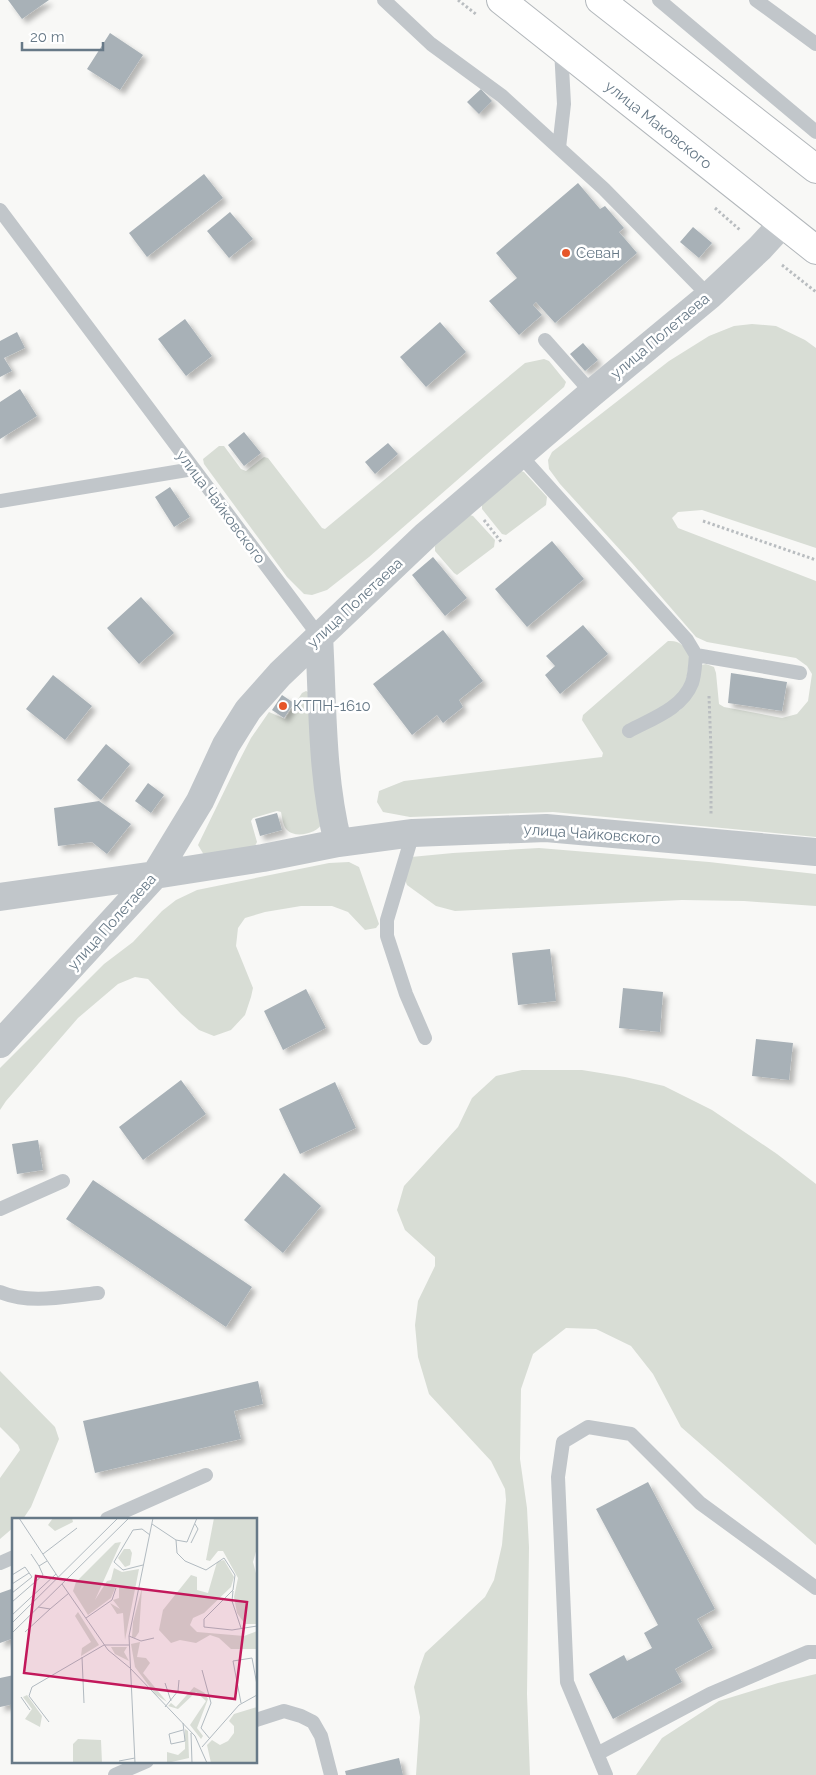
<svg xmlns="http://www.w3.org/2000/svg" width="816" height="1775" viewBox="0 0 816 1775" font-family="Raleway,sans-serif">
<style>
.green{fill:#d8ddd5}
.building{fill:#a8b1b7;filter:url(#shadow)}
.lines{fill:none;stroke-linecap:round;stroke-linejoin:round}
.trunk-casing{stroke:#b2b7bb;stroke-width:30}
.path{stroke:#b9bdc0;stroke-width:3;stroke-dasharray:2.5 2.5;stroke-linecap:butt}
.service{stroke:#c1c6ca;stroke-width:14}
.minor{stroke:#c1c6ca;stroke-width:28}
.trunk{stroke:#fff;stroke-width:28}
.poi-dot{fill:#e65528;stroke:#fff;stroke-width:2}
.labels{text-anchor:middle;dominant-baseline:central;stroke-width:5;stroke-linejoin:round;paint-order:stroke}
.street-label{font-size:15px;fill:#677987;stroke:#fff}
.poi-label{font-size:15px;fill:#677987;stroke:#fff;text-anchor:start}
.inset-road{fill:none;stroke:#b1bac0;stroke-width:1}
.view{fill:#c2185b;fill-opacity:0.15;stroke:#c2185b;stroke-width:2.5}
.inset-edge{fill:none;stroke:#677987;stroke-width:2.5}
</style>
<defs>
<filter id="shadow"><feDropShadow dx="4.5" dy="4.5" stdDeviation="2.5" flood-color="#0004"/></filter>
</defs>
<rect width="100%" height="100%" fill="#f8f8f6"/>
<!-- green -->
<path class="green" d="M752 324 776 326 805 340 816 348V548L702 510 678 512 672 518 678 528 816 581V837L553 812 410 817 383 812 377 802 379 791 404 781 602 757 603 753 582 720 583 715 668 641C680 640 684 646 690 655L685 689 628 735 680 710 696 686 701 665 706 664 714 667 716 673 719 704 724 707 782 718 797 714 808 701 812 674 807 666 796 658 707 642 696 637 632 563 560 484 549 469 548 460 552 452 669 361 709 336 734 326Z
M544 359 549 361 566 382 564 387 369 557 327 590 312 595 304 594 287 577 204 464 203 459 219 446H224L241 469 246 471 264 457 268 458 322 528 325 529 525 363Z
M521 471 524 472 547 497 546 505 506 535 502 534 482 509V505Z
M470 515 473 516 495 540 494 547 457 575 454 573 435 551V546Z
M306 691 310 693 322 823C319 833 295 839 287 830 283 826 282 817 281 812L277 811 253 818 251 821 257 842 255 846 204 855 198 845 236 767 251 738 269 712 285 719 302 693Z
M539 848 709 862 816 874V906L744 901 682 900 455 911 436 906 407 885 402 872 411 857 453 853Z
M349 862 359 867 379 924 376 928 365 930 348 912 332 906H301L265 912 245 918 238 928 236 946 253 988 251 997 245 1015 231 1030 214 1036 199 1030 181 1014 148 979 135 977 118 984 78 1018 6 1101 0 1110V1068L104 964 133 942 162 911 176 900 197 890 329 863Z
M522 1070H582L625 1077 664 1086 712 1110 777 1154 816 1184V1545L681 1427 653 1374 631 1346 596 1329 566 1328 533 1354 521 1389 520 1459 527 1508 529 1547 527 1694 530 1775H416L420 1717 414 1687 420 1667 425 1653 485 1597 494 1580 502 1545 506 1500 505 1489 491 1461 429 1394 418 1357 415 1325 418 1301 435 1266V1257L405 1230 397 1210 404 1186 458 1127 472 1098 496 1076Z
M0 1371 55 1427 59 1439 31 1507 23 1519H14V1527L0 1539V1478L20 1450 18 1445 0 1427Z
M816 1674V1775H636L662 1738 719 1701 778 1683Z"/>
<!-- building -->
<path class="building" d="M8 0H49L22 19Z
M110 33 143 55 120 90 87 69Z
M481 89 492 101 479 114 467 102Z
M204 174 223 198 147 257 129 233Z
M578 183 600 209 605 206 624 228 619 232 637 253 555 323 536 302 533 305 542 315 519 335 489 301 517 278 496 253Z
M230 212 253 239 229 258 207 231Z
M693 227 712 243 699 258 680 242Z
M185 319 212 356 186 376 158 339Z
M440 322 466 352 426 387 400 357Z
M17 332 25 348 4 358 12 371 0 377V341Z
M583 343 598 360 585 371 570 354Z
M20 389 37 416 0 439V402Z
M244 432 261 453 244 466 228 445Z
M388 443 398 454 375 474 365 462Z
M170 487 190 517 174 527 155 497Z
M552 541 584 579 527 627 495 589Z
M433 557 467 598 445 616 412 575Z
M141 597 174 633 139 664 107 628Z
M583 625 608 654 560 694 545 675 555 666 546 656Z
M443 630 483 681 459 700 463 707 443 723 437 715 412 735 373 684Z
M731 673 787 682 782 711 728 703Z
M53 675 92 706 65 740 26 709Z
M282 695 294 703 284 718 272 710Z
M106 744 130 764 101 800 77 780Z
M148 783 164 795 151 813 135 801Z
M99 801 131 824 107 854 92 842 58 846 54 808Z
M277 813 282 830 260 836 255 819Z
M550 949 556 1001 518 1005 512 953Z
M623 988 663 992 660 1032 619 1028Z
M306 989 326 1028 283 1050 264 1011Z
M756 1039 793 1043 789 1080 752 1076Z
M181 1080 206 1114 143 1160 119 1127Z
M335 1082 356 1128 300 1154 279 1109Z
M38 1140 43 1170 17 1174 12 1144Z
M284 1173 321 1206 283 1253 244 1220Z
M93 1180 252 1287 226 1327 66 1219Z
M258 1381 263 1404 234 1411 241 1439 95 1473 83 1421Z
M648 1482 715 1609 697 1619 713 1648 675 1669 682 1682 613 1719 589 1674 624 1655 627 1661 652 1648 644 1633 658 1625 596 1509Z
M14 1588V1638L0 1643V1593Z
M14 1675V1704L0 1707V1678Z
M399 1758 403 1775H346L345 1771Z"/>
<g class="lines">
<!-- trunk casing -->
<g class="trunk-casing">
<g id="trunk">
<path id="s1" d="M501 0 816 250"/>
<path d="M600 0 816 169"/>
</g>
</g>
<!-- path -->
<path class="path" d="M458 0 477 15
M715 208 740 230
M782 265 816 292
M484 520 502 543
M703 521 816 560
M709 696 711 750V815"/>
<!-- service -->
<path class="service" d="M384 0 431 44 502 96 559 148
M659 0 816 132
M756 0 816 44
M561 49 564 104 559 148 604 189 709 296
M0 210 319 636
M545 340 592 393
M520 455 687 640 696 655 800 673
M0 501 193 469
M629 731C651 719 682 709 692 683 695 674 695 664 696 655
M413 833 387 920V936L406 994 425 1038
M0 1209 63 1181
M0 1292C30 1305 67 1296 98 1293
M107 1519 206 1475
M0 1563 14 1557
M256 1720 284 1711 301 1716 313 1722 321 1736 331 1775
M597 1754 710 1694 808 1652H816
M115 1775 147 1761
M606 1775 567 1682 558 1477 563 1442 588 1427 631 1434 700 1503 816 1588"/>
<!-- minor -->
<path class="minor" d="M319 636C323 705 321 775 338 843
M0 897 155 875 263 858 338 843 413 833 546 828 816 852
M0 1044 155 875 200 801 226 745 248 710 280 674 425 536 592 393 709 296 760 248 782 224"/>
<!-- trunk -->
<use href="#trunk" class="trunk"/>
</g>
<!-- markers -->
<g class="poi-dot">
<circle cx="566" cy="253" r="5"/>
<circle cx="283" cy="706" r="5"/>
</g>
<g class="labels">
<!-- street labels -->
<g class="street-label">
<text stroke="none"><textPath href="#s1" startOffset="201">улица Маковского</textPath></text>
<text transform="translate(660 336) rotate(-40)">улица Полетаева</text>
<text transform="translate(221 507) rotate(53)">улица Чайковского</text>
<text transform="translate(355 603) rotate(-43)">улица Полетаева</text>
<text transform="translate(592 834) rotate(4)">улица Чайковского</text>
<text transform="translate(112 922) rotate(-48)">улица Полетаева</text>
</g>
<!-- poi labels -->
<g class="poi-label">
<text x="576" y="253">Севан</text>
<text x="293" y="706">КТПН-1610</text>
</g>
</g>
<!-- overview -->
<g transform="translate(12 1518)">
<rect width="245" height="245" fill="#f8f8f6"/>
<path d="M41 0H60L61 4 43 13 36 7ZM202 0H245V30L241 44 245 59V106H233L225 95 222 79 226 60 211 33H206L198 43 194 42ZM109 24 83 82 95 63 99 62 102 50 110 54 127 51 113 122 111 95 105 96 98 85 108 91 101 82 107 80V69L104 68 99 80 76 97 61 73 64 64 103 25ZM112 31H118L120 35 118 47 113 49 106 40ZM212 42 222 59 219 69 192 95 181 100 178 107 185 114 232 118 245 113V131H219L207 120 198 117 184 125 168 122 159 125 147 112 151 92 179 57 185 59V72L196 75 205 44ZM130 70 127 114 123 120 120 119 121 104ZM66 94 87 127 69 138 70 130 79 124 63 98ZM128 124 125 139 134 140 138 145 131 155 155 184 143 176 123 149 119 126ZM99 129H115L112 134 117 143 103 136ZM182 169 193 175 196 181 185 210 191 218 189 221 178 207 194 183 184 174 166 191 156 188 159 185 164 189ZM15 177 30 198 28 209 13 201 20 191 11 179ZM245 189V245H199L195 227 200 222 208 227 216 223 222 215V208L217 203 222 196ZM173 211 176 213 177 240 155 245V234L166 237 173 231ZM66 221 89 222 90 245H61V226Z" fill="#d8ddd5"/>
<path class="inset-road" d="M7 0 46 59M140 6 164 22 175 24 185 0M164 22 165 35 173 43 194 52 212 40 223 57 221 72 192 101V109L220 112 245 108M179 25 186 11 183 6M19 36 27 48 35 43M31 36 65 10M131 47 111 52 102 44 121 12 130 11 138 17M0 57 13 49 20 59 0 75M0 66 17 55M50 66 96 132 118 150 183 218 195 245M221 73 220 83 229 110M0 84 31 57 27 48M26 89 38 91 57 75M0 97 44 56M74 100 100 82 104 70M0 105 106 0M13 114 38 91M0 115 117 0M117 118 129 123 142 120M70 139 72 185M190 152 199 185 189 210 198 221M153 165 159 183M9 179 18 192M229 185 221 143 240 140 245 167M153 189 166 173 167 162M37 204 17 178 20 169 92 127H117M171 212 157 216 159 226 173 223 171 205M179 215 180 245M190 229 227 187 245 177M107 243 123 240M123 245 117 118 141 0"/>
<path class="view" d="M24 58 235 84 223 181 12 155Z"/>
<rect width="245" height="245" class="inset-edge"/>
</g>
<!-- scale -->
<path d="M22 42v8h81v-8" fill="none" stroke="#677987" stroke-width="2.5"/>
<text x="30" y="42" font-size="15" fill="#677987" stroke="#ffffff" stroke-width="4" paint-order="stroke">20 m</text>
</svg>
